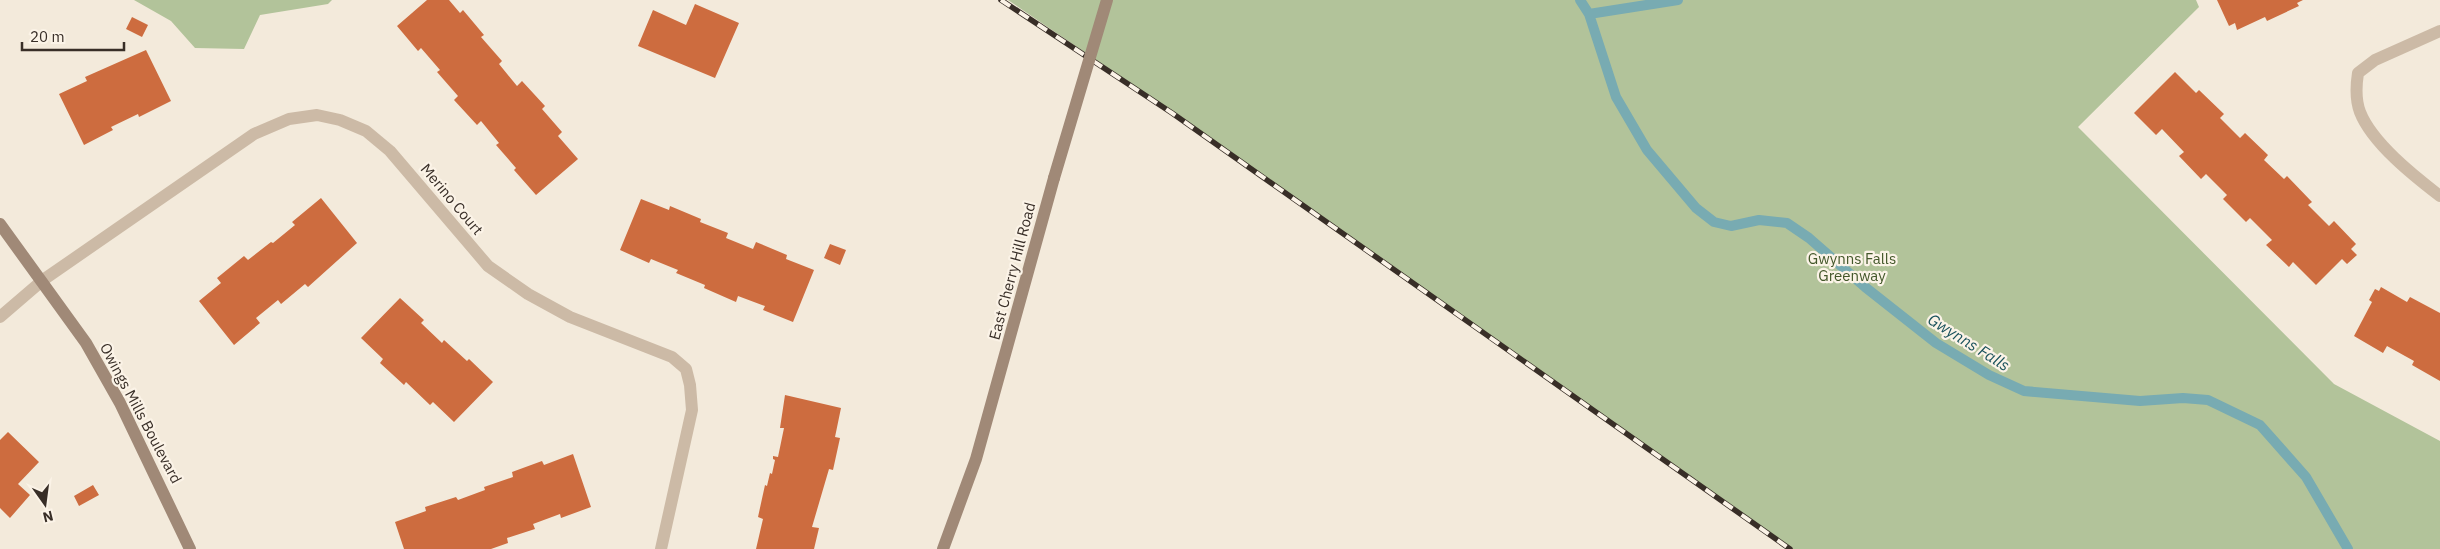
<svg xmlns="http://www.w3.org/2000/svg" width="2440" height="549" viewBox="0 0 2440 549" font-family="'IBM Plex Sans',sans-serif">
<style>
.green{fill:#b2c39a}
.lines{fill:none;stroke-linecap:round;stroke-linejoin:round}
.stream{stroke:#78abb2;stroke-width:10}
.building{fill:#cd6c3f}
.minor{stroke:#ccbaa6;stroke-width:12}
.secondary{stroke:#a08977;stroke-width:12}
.rail-casing{stroke:#382e27;stroke-width:5.5}
.rail{stroke:#fbf3e7;stroke-width:4;stroke-dasharray:11;stroke-linecap:butt}
.secondary-bridge{stroke:#a08977;stroke-width:12}
.labels{text-anchor:middle;dominant-baseline:central;stroke-width:4.5;stroke-linejoin:round;paint-order:stroke}
.street-label{font-size:15px;fill:#382e27;stroke:#fbf3e7}
.park-label{font-size:15px;fill:#43572a;stroke:#fbf3e7}
.water-label{font-size:16px;font-style:italic;fill:#1a525c;stroke:#fbf3e7}
</style>
<rect width="100%" height="100%" fill="#f3eadb"/>
<!-- green -->
<path class="green" d="M134 0H332L328 4 260 15 244 49 195 48 171 21Z
M1008 0H2196L2199 7 2078 127 2334 384 2440 441V549H1792L1171 111Z"/>
<g class="lines">
<!-- stream -->
<path class="stream" d="M1580 0 1589 14 1616 97 1647 150 1696 208 1714 222 1731 226 1759 220 1787 223 1809 238 1865 287 1936 343 1989 375 2024 391 2140 401 2183 398 2208 400 2260 425 2306 477 2348 549
M1589 14 1678 0"/>
</g>
<!-- building -->
<path class="building" d="M427 0H449L460 13 463 10 484 35 481 37 502 61 499 64 517 86 522 81 545 106 542 109 562 132 558 136 578 159 536 195 514 170 516 168 496 145 499 143 481 121 477 125 454 100 458 96 437 72 440 70 421 48 418 51 397 26Z
M2217 0H2303L2297 3 2299 6 2267 21 2265 17 2237 30 2235 23 2229 26Z
M695 4 739 23 715 78 638 46 653 10 686 25Z
M132 17 148 25 142 37 126 29Z
M146 50 171 101 139 117 138 114 111 127 113 130 84 145 59 94 87 81 85 77Z
M2175 72 2196 93 2199 90 2224 114 2220 118 2240 138 2245 133 2268 155 2264 160 2284 179 2287 176 2312 202 2308 205 2329 226 2334 221 2356 244 2351 249 2357 255 2347 264 2342 259 2316 285 2293 262 2289 267 2266 245 2272 240 2250 218 2246 222 2223 199 2227 195 2206 174 2201 179 2179 156 2184 152 2162 129 2156 135 2134 113Z
M321 198 357 243 308 287 305 284 281 304 278 300 256 318 260 323 234 345 199 301 221 283 217 278 244 256 248 260 271 242 273 243 295 225 292 222Z
M641 199 669 210 670 206 701 219 700 222 728 233 726 238 753 249 756 242 787 255 786 259 814 270 793 322 763 310 765 306 738 296 736 302 704 288 705 285 676 273 678 270 651 259 649 263 620 250Z
M830 244 846 250 840 265 824 258Z
M2381 287 2407 302 2410 297 2440 313V381L2412 365 2414 361 2387 346 2383 353 2354 336 2372 302 2369 300 2375 289 2379 291Z
M400 298 424 320 421 323 442 343 444 340 467 361 469 359 493 382 454 422 433 402 430 405 406 382 404 385 380 363 383 359 361 338Z
M785 395 841 408 835 437 840 438 833 470 829 469 812 527 819 528 814 549H756L763 519 758 517 765 485 767 486 770 473 772 474 775 460 773 459V456L778 457 784 428H780Z
M8 432 39 462 18 484 30 495 10 518 0 508V440Z
M573 454 591 507 561 518 560 514 533 524 535 529 507 538 508 543 491 549H404L395 522 426 511 425 507 456 497 458 500 485 490 484 487 513 477 512 472 542 461 544 465Z
M93 485 99 495 79 506 74 496Z"/>
<g class="lines">
<!-- minor -->
<path class="minor" d="M2440 31 2375 60 2358 73C2356 86 2355 99 2360 112 2372 143 2414 176 2440 196
M0 317 43 280 254 134 289 119 317 115 340 120 366 131 390 151 488 266 528 294 570 317 672 357 686 369 690 385 692 410 661 549"/>
<!-- secondary -->
<path class="secondary" d="M0 224 86 343 120 403 190 549
M943 549 976 459 1054 178"/>
<!-- rail casing -->
<g class="rail-casing">
<path id="rail" d="M1001 0 1172 113 1790 549"/>
</g>
<!-- rail -->
<use href="#rail" class="rail"/>
<!-- secondary-bridge -->
<path class="secondary-bridge" d="M1054 178 1107 0"/>
</g>
<g class="labels">
<!-- street labels -->
<g class="street-label">
<text transform="translate(452 199) rotate(50)">Merino Court</text>
<text transform="translate(1012 271) rotate(-75)">East Cherry Hill Road</text>
<text transform="translate(141 413) rotate(62)">Owings Mills Boulevard</text>
</g>
<!-- park labels -->
<g class="park-label">
<text x="1852" y="258">Gwynns Falls<tspan x="1852" dy="17">Greenway</tspan></text>
</g>
<!-- water labels -->
<g class="water-label">
<text transform="translate(1969 342) rotate(32)">Gwynns Falls</text>
</g>
</g>
<!-- north arrow -->
<g transform="translate(45 504) rotate(166)" stroke="#fbf3e7" stroke-width="4" paint-order="stroke">
<path d="M0-4L9 19L0 12L-9 19Z" fill="#382e27"/>
<text y="-8" font-size="14" font-weight="bold" text-anchor="middle" fill="#382e27">N</text>
</g>
<!-- scale -->
<path d="M22 42v8h102v-8" fill="none" stroke="#382e27" stroke-width="2.5"/>
<text x="30" y="42" font-size="15" fill="#382e27" stroke="#fbf3e7" stroke-width="4" paint-order="stroke">20 m</text>
</svg>
